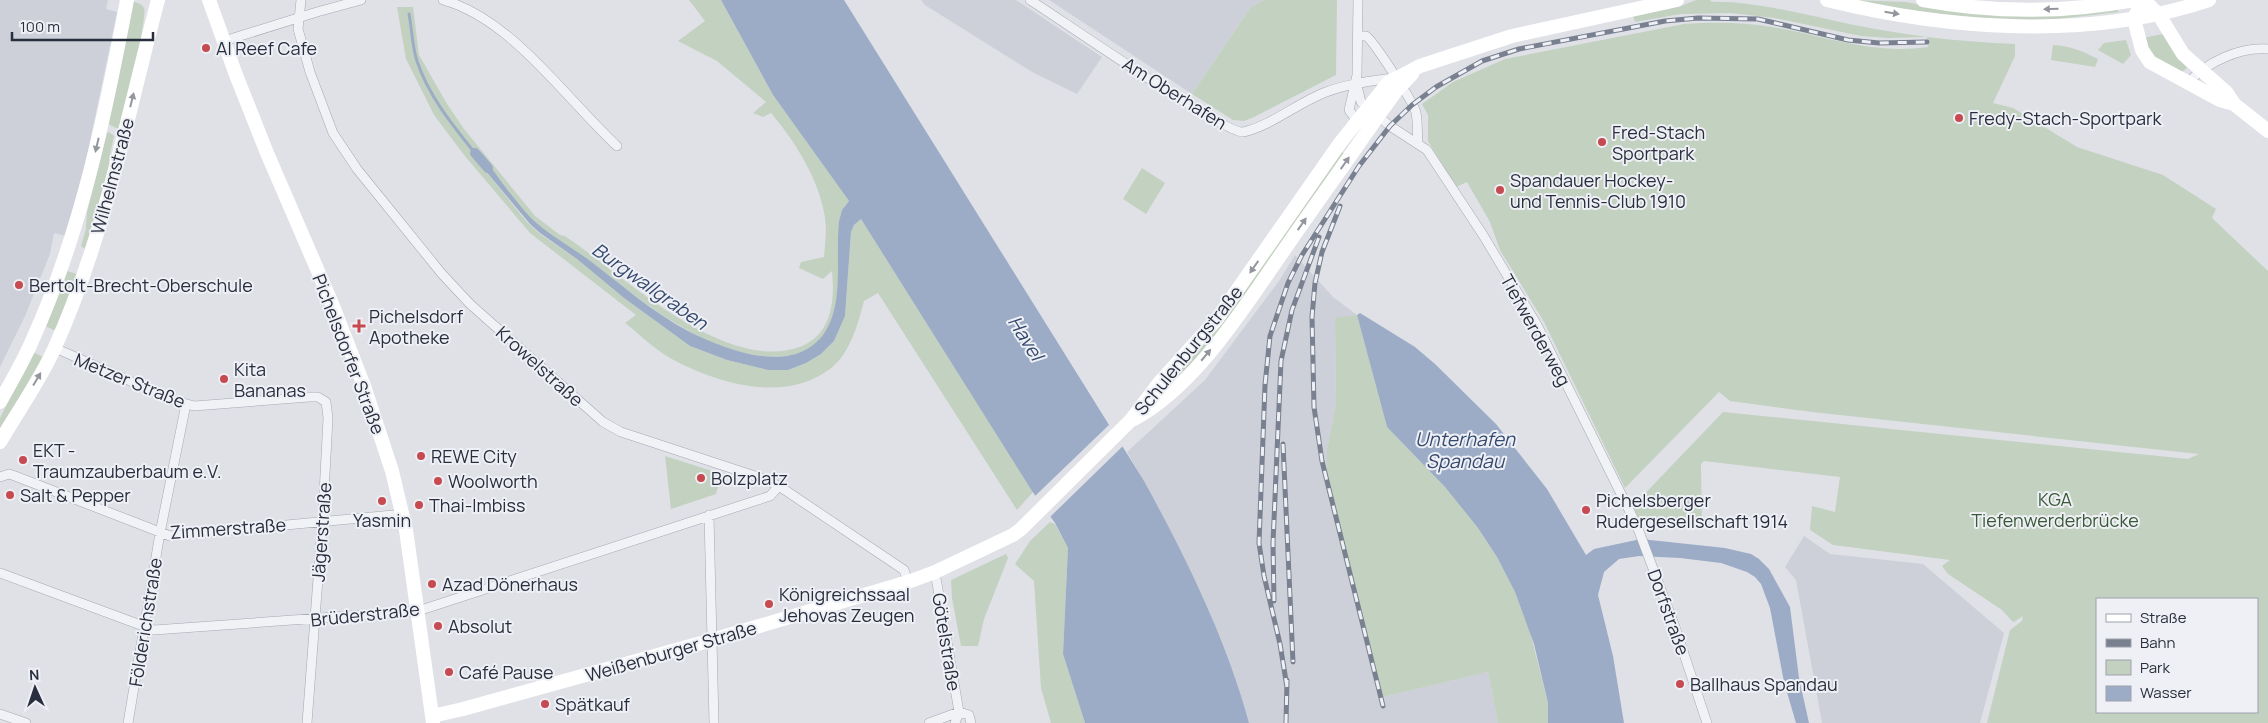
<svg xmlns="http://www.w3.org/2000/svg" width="2268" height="723" viewBox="0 0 2268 723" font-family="Manrope,sans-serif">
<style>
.built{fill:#cdd0d9}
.green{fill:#c3d1c0;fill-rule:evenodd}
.water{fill:#9cacc6}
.pier{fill:#dfe1e7}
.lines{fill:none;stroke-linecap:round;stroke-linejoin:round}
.stream{stroke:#9cacc6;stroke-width:3}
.canal{stroke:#9cacc6;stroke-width:10}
.street-casing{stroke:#a5a8b1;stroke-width:10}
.street{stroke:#f1f2f6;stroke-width:9}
.secondary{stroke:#fff;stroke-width:14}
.rail-casing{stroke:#798090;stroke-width:5}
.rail{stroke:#eef0f5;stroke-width:3;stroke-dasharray:9;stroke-linecap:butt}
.oneway{fill:#94969e}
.poi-dot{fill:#c64a50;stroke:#eef0f5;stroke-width:2}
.labels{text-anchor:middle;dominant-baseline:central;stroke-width:4;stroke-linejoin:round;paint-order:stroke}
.poi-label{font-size:18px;fill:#292e3e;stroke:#eef0f5;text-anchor:start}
.street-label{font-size:18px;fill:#292e3e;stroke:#eef0f5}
.park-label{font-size:18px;fill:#3a5937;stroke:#eef0f5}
.water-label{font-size:19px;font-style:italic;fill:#35496f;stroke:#eef0f5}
</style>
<rect width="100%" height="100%" fill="#dfe1e7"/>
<!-- built -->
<path class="built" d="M0 0H108L106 9 117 12 82 179 66 236 54 233 50 254 25 316 0 367Z
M921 0H1016L1102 57 1077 94 1032 72 925 5Z
M1049 0H1264L1251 7 1192 94Z
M1295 255 1333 297 1357 315 1335 319 1336 405 1327 449V492L1340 546 1383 697 1488 672 1498 723H1249L1224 649 1192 576 1160 510 1127 452 1205 380 1279 281Z
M1804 536 1830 554 1923 564 2004 633 1980 723H1822L1796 580 1785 567Z"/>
<!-- green -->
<path class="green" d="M689 0H721L773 95 849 201 842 210 839 221C835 256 845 303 825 333 795 376 725 351 689 331 653 312 622 285 590 261 571 247 548 235 531 219 514 202 495 172 480 153L479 163 527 222 540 234 577 259 624 298 690 346 727 360 768 370H788L806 363 821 354 834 341 845 316 851 232 854 225 861 219 1033 492 1017 510 878 293 864 301C858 324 850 354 830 369 783 404 716 383 670 358 654 349 639 334 625 323L636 315 530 233 464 155 434 115 406 59 397 7H413L419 55 447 104 464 129 535 216 560 235 565 236C623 275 726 376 802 346 832 334 835 299 832 271L823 279 799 268 801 262 824 257C825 244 827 231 825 218 820 181 795 141 771 113L763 117 753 113 766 102 717 61 678 41 705 21Z
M1264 0H1337L1336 75 1254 117 1244 121 1233 120 1192 94 1251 7Z
M1696 0H1710L1712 2C1749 0 1811 16 1849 24 1904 35 1959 42 2015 44V56L1993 103 2013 108 2077 147 2163 175 2216 209 2212 218 2268 271V723H1987L2010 630 2022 621 2023 616 2014 622 2012 621 2002 610 1948 574 1942 566 1950 560 1833 545 1810 530 1812 506 1835 512 1840 477 1704 461 1701 464 1702 529 1639 520 1633 506 1723 412 2188 459 2199 454 1812 412 1730 401 1719 392 1625 488 1544 322 1500 250 1490 222 1467 182 1456 187 1428 141V115L1422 104 1453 82 1505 59 1684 24C1714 22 1742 22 1772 27 1826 36 1872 55 1928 47L1927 37 1888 38 1861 36 1774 18 1731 13 1681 14 1635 22 1633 16 1681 6ZM2097 599H2257V712H2097Z
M1851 0 1905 2 1942 8 2117 7 2118 12 2041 21 1999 20 1905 10Z
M133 1C137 3 142 4 144 8 146 11 141 34 141 40L120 130 108 124Z
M2163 34 2187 68 2180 73 2156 61 2143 38Z
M2126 40 2131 55 2123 64 2098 50 2104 43Z
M2053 45C2071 46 2082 51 2098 59L2095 67 2051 60Z
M109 132 114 136 109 159V177L85 249 81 246 86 229 87 212 107 133Z
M1340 151 1345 154C1285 241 1229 333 1150 405Z
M1142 168 1165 183 1146 214 1123 199Z
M67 271 80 275 56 331 45 326Z
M1357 315 1387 427 1445 487 1478 528 1497 557 1515 592 1530 632 1548 703V723H1498L1488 672 1383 697 1340 546 1327 492V449L1336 405 1335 318Z
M33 352 43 357 0 431V418Z
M665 456 722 474 716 494 671 509Z
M1050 522 1055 524 1068 548 1063 654 1085 723H1051L1041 688 1034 581 1015 564 1030 541Z
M1006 554 1008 558 984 619 978 646H961L952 598 951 580Z"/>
<!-- water -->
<path class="water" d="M721 0H844L1144 481C1185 555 1227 641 1249 723H1085L1063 654 1068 548 1055 523 1032 491 861 219 854 225 851 232 845 316 834 341 821 354 806 363 788 370H768L727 360 690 346 624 298 577 259 540 233 530 224 479 163 480 152C496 174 512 198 531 218 547 234 570 246 589 260 621 284 653 313 690 332 727 350 791 376 823 335 845 306 835 257 839 221L842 210 849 201 773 95Z
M1360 313 1415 347 1435 364 1496 424 1547 489 1586 555 1594 549 1641 539 1725 548 1751 554 1759 559 1769 569 1790 607 1799 678 1809 723H1796L1784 682 1770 608 1761 584 1755 577 1747 572 1721 563 1680 558 1639 556 1619 559 1604 572 1598 595 1613 656 1624 723H1548V703L1534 644 1515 592 1497 557 1478 528 1445 487 1387 427 1357 315Z"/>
<!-- pier -->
<path class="pier" d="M1112 422 1125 444 1049 518 1034 497Z"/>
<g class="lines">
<!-- stream -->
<path class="stream" d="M409 14C412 29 412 46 417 61 428 95 453 126 475 153"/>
<!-- canal -->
<path class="canal" d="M475 153 488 168"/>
<!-- street casing -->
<g class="street-casing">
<path id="street" d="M301 0 298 29 310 72 333 133 357 169 442 274 470 304 603 422 621 432 761 478 779 486 904 570 908 582
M443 0C512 19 566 99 617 146
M1030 0C1057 17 1227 135 1243 132 1271 126 1299 102 1326 92 1347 84 1370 81 1392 78
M1358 0 1357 75 1349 110 1357 121 1360 120
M1358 36H1366C1372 39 1415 104 1416 113 1418 122 1417 134 1418 144
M224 41 317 12 361 0
M1356 82 1361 102 1390 126 1427 150 1483 235 1537 325 1637 526 1675 627 1707 723
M2188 83C2207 62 2239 47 2268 49
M55 348 173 400 194 406 309 397H318L326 402 328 418 323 513 307 723
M0 477 9 474 15 476 170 536 404 514
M709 515 714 723
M935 572 959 712 955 723
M0 573 154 630 418 611 770 496 779 486
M959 712 969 715 971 723
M0 714 26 723
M128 723 160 533 186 404
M929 723 959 712"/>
</g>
<!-- street -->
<use href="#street" class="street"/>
<!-- secondary -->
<path class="secondary" d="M209 0 236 75 267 153 333 306 364 386 392 471 406 530 433 723
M1827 0C1948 30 2090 40 2209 0
M1923 0C1993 13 2064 13 2134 0
M2142 0 2134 19 2142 50 2150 62 2220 100 2234 104
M2144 0 2159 15 2183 54 2226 92 2234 104 2268 131
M0 402C11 382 23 362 32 341 81 233 105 116 127 0
M1134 419C1196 386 1245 306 1284 250 1315 205 1347 161 1378 116L1396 91 1412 74
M0 442C18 411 41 379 55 347 105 236 127 116 158 0
M432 716 463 709 712 640 908 582 935 572 1013 535 1021 529 1131 420 1159 383 1217 319 1340 143 1388 83 1420 66 1512 36 1677 0"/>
<!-- rail casing -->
<g class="rail-casing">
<path id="rail" d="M1340 206 1322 252 1315 283 1312 317 1314 407 1322 461 1383 706
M1283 444 1293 662
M1274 601 1273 543 1281 361 1292 310 1319 237
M1287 687 1280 644 1264 576 1259 543 1265 385 1270 336 1288 283 1302 255 1359 166 1390 126 1412 105 1436 87 1482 61 1519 49 1665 21 1698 18 1758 19 1848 40 1879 43 1927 42
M1286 723 1287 680"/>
</g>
<!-- rail -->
<use href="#rail" class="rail"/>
</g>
<!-- one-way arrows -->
<defs><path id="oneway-solid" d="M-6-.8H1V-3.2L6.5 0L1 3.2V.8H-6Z" transform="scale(1.25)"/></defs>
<g class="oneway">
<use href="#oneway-solid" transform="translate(2051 9) rotate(178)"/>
<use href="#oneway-solid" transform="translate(1892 13) rotate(9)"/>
<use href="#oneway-solid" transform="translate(132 100) rotate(-76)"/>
<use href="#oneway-solid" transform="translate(97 145) rotate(103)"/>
<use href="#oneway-solid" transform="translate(1345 163) rotate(-55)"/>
<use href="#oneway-solid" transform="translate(1302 224) rotate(-55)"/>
<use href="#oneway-solid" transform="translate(1254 267) rotate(125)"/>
<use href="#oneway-solid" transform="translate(1206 355) rotate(-50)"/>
<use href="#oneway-solid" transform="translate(37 379) rotate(-59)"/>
</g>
<!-- markers -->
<g class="poi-dot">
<circle cx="206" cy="48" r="5"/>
<circle cx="1959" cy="118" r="5"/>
<circle cx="1602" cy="142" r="5"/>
<circle cx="1500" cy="190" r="5"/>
<circle cx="19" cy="285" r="5"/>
<path d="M356.5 318.5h5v5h5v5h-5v5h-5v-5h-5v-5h5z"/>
<circle cx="224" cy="379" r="5"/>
<circle cx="421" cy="456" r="5"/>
<circle cx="23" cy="460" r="5"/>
<circle cx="701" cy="478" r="5"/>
<circle cx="438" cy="481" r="5"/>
<circle cx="10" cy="495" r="5"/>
<circle cx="382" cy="501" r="5"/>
<circle cx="419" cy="505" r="5"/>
<circle cx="1586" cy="510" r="5"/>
<circle cx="432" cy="584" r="5"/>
<circle cx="769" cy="604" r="5"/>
<circle cx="438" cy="626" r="5"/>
<circle cx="449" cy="672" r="5"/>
<circle cx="1680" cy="684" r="5"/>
<circle cx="545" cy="704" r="5"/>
</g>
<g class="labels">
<!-- poi labels -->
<g class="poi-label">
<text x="216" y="48">Al Reef Cafe</text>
<text x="1969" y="118">Fredy-Stach-Sportpark</text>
<text x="1612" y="132">Fred-Stach<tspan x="1612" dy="21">Sportpark</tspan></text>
<text x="1510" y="180">Spandauer Hockey-<tspan x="1510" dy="21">und Tennis-Club 1910</tspan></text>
<text x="29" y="285">Bertolt-Brecht-Oberschule</text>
<text x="369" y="316">Pichelsdorf<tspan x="369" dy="21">Apotheke</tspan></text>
<text x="234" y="369">Kita<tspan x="234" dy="21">Bananas</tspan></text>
<text x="33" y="450">EKT -<tspan x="33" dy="21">Traumzauberbaum e.V.</tspan></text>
<text x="431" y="456">REWE City</text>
<text x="711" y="478">Bolzplatz</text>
<text x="448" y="481">Woolworth</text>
<text x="20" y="495">Salt &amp; Pepper</text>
<text x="1596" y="500">Pichelsberger<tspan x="1596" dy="21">Rudergesellschaft 1914</tspan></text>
<text x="429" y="505">Thai-Imbiss</text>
<text x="382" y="520" text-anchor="middle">Yasmin</text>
<text x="442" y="584">Azad Dönerhaus</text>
<text x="779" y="594">Königreichssaal<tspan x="779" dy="21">Jehovas Zeugen</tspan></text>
<text x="448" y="626">Absolut</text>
<text x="459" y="672">Café Pause</text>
<text x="1690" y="684">Ballhaus Spandau</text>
<text x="555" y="704">Spätkauf</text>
</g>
<!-- street labels -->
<g class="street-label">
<text transform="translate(1175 93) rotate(32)">Am Oberhafen</text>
<text transform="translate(112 176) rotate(-75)">Wilhelmstraße</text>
<text transform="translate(1536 330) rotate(61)">Tiefwerderweg</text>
<text transform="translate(1188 350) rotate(-51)">Schulenburgstraße</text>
<text transform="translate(349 354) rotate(69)">Pichelsdorfer Straße</text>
<text transform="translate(540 366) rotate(42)">Krowelstraße</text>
<text transform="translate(130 380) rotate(22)">Metzer Straße</text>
<text transform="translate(228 528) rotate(-4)">Zimmerstraße</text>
<text transform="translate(321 532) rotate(-86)">Jägerstraße</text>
<text transform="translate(1669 612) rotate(70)">Dorfstraße</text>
<text transform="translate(365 614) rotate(-6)">Brüderstraße</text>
<text transform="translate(145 622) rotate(-81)">Földerichstraße</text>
<text transform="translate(947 642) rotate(81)">Götelstraße</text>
<text transform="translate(671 651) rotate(-16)">Weißenburger Straße</text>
</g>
<!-- park labels -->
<g class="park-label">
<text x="2055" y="499">KGA<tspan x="2055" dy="21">Tiefenwerderbrücke</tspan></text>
</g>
<!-- water labels -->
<g class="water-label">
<text transform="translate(650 286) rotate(35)">Burgwallgraben</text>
<text transform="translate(1026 338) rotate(58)">Havel</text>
<text x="1465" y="439">Unterhafen<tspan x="1465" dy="22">Spandau</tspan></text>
</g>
</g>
<!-- legend -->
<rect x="2096" y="598" width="162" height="115" fill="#eef0f5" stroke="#9fa2ac"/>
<rect x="2106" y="614" width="25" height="8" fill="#ffffff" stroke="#9fa2ac"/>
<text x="2140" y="623" font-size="15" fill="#292e3e">Straße</text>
<rect x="2106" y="639" width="25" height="8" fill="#798090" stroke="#9fa2ac"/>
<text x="2140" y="648" font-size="15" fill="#292e3e">Bahn</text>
<rect x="2106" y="660" width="25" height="15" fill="#c3d1c0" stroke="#9fa2ac"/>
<text x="2140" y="673" font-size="15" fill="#292e3e">Park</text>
<rect x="2106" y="686" width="25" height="15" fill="#9cacc6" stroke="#9fa2ac"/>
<text x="2140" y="698" font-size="15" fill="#292e3e">Wasser</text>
<!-- north arrow -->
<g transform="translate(35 688) rotate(357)" stroke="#eef0f5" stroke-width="4" paint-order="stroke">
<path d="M0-4L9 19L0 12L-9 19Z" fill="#292e3e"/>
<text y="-8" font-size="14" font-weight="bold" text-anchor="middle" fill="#292e3e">N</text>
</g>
<!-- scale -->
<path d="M12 32v8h141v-8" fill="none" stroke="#292e3e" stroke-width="2.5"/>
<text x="20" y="32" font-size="15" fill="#292e3e" stroke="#eef0f5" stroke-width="4" paint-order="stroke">100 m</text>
</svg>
